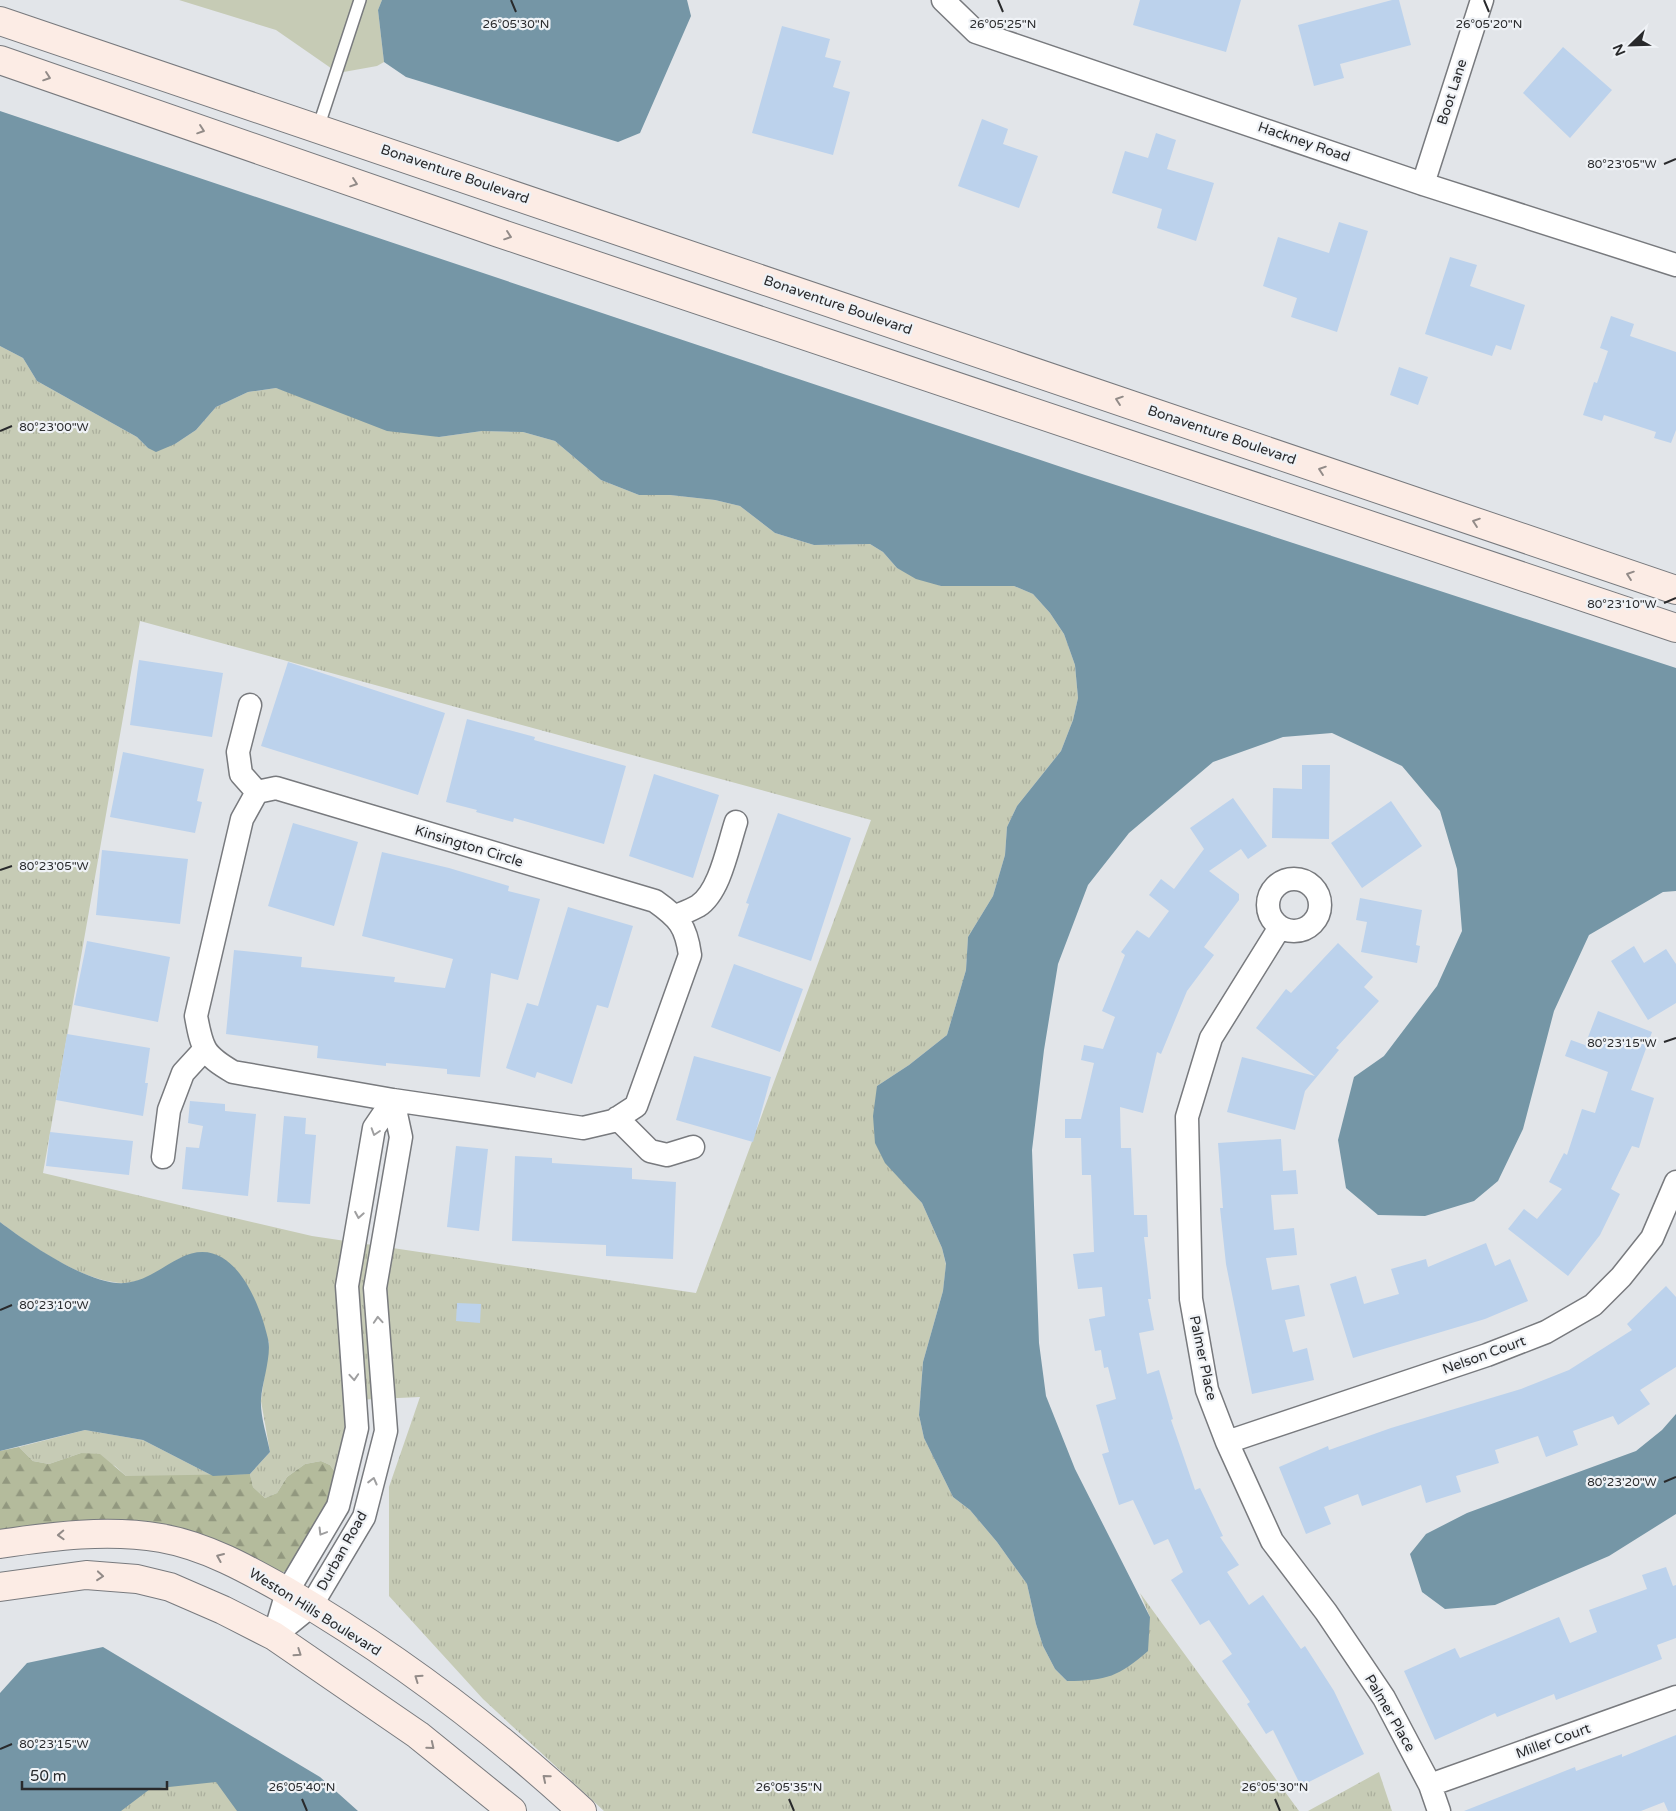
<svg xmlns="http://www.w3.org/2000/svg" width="1676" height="1811" viewBox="0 0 1676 1811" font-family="'Varela Round',sans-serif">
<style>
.grass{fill:url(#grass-tufts);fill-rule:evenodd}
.forest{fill:url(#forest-firs)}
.park{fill:#c6cbb5}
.water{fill:#7596a6}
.building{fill:#bcd2ec}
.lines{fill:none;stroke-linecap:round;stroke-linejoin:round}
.lane-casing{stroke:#787a7e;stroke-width:14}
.street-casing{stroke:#787a7e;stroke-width:25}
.secondary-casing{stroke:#787a7e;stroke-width:30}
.lane{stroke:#fff;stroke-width:11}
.street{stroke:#fff;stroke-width:22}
.secondary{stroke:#fcece5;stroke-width:28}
.oneway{stroke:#928b88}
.oneway2{stroke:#9f9fa0}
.ticks{fill:none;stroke:#292a2c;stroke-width:2}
.labels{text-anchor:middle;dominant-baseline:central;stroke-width:4.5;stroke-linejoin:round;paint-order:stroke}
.street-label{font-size:14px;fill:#292a2c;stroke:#eff2f6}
.ticks-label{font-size:12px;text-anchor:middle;fill:#292a2c;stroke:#eff2f6;stroke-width:4.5;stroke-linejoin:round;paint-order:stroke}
</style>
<defs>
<pattern id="grass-tufts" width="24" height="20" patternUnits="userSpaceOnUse" patternTransform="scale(1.25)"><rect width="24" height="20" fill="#c6cbb5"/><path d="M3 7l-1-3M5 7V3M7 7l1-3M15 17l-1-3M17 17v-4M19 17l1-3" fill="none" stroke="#aaae9c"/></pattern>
<pattern id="forest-firs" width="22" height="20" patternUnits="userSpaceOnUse" patternTransform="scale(1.25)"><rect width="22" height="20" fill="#b4bb9c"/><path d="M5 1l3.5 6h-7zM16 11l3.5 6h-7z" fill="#92987f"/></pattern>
</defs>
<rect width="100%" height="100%" fill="#e2e5e9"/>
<!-- grass -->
<path class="grass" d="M0 346 23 358 37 381 137 437 148 448 175 444 196 430 216 407 248 392 276 388 439 437 482 431 523 432 555 441 601 480 639 495H670L715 500 740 506 775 533 814 545 870 544 883 552 897 568 941 586H1014L1033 594 1050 613 1064 634 1075 665 1078 698 1073 720 1061 751 1017 806 1007 827 1005 855 993 896 968 937 966 970 947 1035 909 1065 877 1086 907 1186 922 1203 942 1248 946 1265 943 1291 923 1362 919 1415 924 1438 953 1497 970 1510 997 1542 1027 1584 1036 1624 1043 1646 1055 1669 1067 1681 1150 1617 1140 1593 1299 1811H604L483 1699 389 1596V1487L420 1397 355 1400 343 1484 330 1465 321 1461 305 1464 287 1477 277 1493 265 1498 253 1487 250 1474 270 1452 261 1401 269 1342 180 1258C164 1269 143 1283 123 1283 83 1282 31 1246 0 1222ZM140 621 871 820 696 1293 312 1236 43 1173Z
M85 1430 143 1440 213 1476H126L115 1466 81 1453 49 1464 33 1461 19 1447Z
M205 1772 222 1787 239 1811H106L138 1788Z
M1379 1772 1392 1811H1308Z"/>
<!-- forest -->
<path class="forest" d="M19 1447 33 1461 49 1464 81 1453 100 1454 126 1476 250 1474 253 1487 265 1498 277 1493 287 1477 305 1464 321 1461 330 1465 343 1484 298 1565 277 1575 204 1540 0 1531V1451Z"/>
<!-- park -->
<path class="park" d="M179 0H382L378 10 384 62 377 66 338 73 276 30Z"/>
<!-- water -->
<path class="water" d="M382 0H687L691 16 640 133 618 142 406 77 384 62 378 10Z
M0 111 1079 473 1676 668V891L1663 892 1589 935 1554 1011 1523 1129 1498 1181 1474 1201 1425 1216 1378 1215 1346 1188 1338 1140 1354 1077 1384 1056 1437 986 1462 931 1457 869 1440 811 1402 766 1332 733 1283 737 1213 762 1129 833 1088 885 1058 964 1044 1050 1032 1150 1039 1343 1046 1396 1075 1469 1150 1617 1148 1651C1119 1676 1107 1681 1067 1681L1055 1669 1043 1646 1036 1624 1027 1584 997 1542 970 1510 953 1497 924 1438 919 1415 923 1362 943 1291 946 1264 942 1248 922 1203 885 1163 875 1143 873 1116 877 1086 909 1065 947 1035 966 970 968 937 993 896 1005 855 1007 827 1017 806 1061 751 1073 720 1078 698 1075 665 1064 634 1050 613 1033 594 1014 586H941L916 579 897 568 883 552 870 544 814 545 775 533 740 506 715 500 670 495H639L601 480 555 441 523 432 482 431 439 437 387 431 276 388 248 392 216 407 196 430 175 444 156 452 148 448 137 437 37 381 23 358 0 346Z
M0 1222C28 1243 89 1286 125 1283 146 1281 162 1267 180 1258 231 1231 259 1300 268 1339 272 1354 262 1383 261 1399 260 1416 267 1436 270 1452L250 1474 213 1476 143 1440 85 1430 0 1451Z
M1676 1414V1514L1609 1556 1495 1605 1445 1609 1422 1592 1410 1554 1426 1534 1467 1513 1636 1451 1662 1430Z
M103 1647 320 1777 358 1811H237L216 1782 150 1789 121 1811H0V1693L27 1663Z"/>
<!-- building -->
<path class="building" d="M1140 0H1241L1226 52 1133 25Z
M1392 0H1399L1411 45 1340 64 1344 78 1314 86 1298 25Z
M782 26 830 39 825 57 841 61 833 87 850 92 833 155 752 133Z
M1563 47 1612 90 1570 138 1523 93Z
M982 119 1008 129 1003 144 1038 156 1019 208 958 186Z
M1156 133 1176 140 1167 169 1214 183 1196 241 1157 228 1162 209 1112 193 1125 151 1148 158Z
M1339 222 1368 231 1337 332 1291 317 1297 298 1263 286 1278 237 1329 253Z
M1450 257 1477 265 1470 286 1525 305 1511 350 1496 345 1492 356 1425 334Z
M1611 316 1634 324 1630 336 1676 352V430L1671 443 1654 438 1656 432 1604 415 1602 421 1583 415 1594 382 1597 383 1608 351 1600 348Z
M1399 367 1428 377 1418 405 1390 395Z
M139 660 223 673 212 737 130 725Z
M288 662 445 713 418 795 261 746Z
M467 719 535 737 534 740 626 766 604 844 514 818 513 822 476 812 477 810 446 802Z
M123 752 204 769 197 801 202 802 195 833 110 817Z
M1302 765H1330L1329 839 1272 838 1273 788 1302 789Z
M654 774 719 795 693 878 629 856Z
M1233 798 1267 846 1248 859 1241 849 1209 871 1239 894V900L1204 947 1214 955 1187 991 1161 1054 1157 1052 1143 1113 1120 1107 1121 1148H1131L1134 1215H1147L1148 1237H1144L1151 1299H1148L1154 1330 1139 1333 1147 1374 1159 1370 1173 1419 1171 1420 1195 1490 1200 1488 1223 1536 1220 1537 1239 1565 1227 1572 1249 1605 1263 1595 1301 1649 1305 1646 1334 1691 1364 1754 1301 1786 1273 1730 1266 1734 1247 1704 1250 1702 1222 1661 1232 1654 1209 1620 1200 1625 1171 1580 1183 1572 1168 1539 1154 1545 1133 1500 1119 1505 1102 1454 1109 1452 1096 1405 1116 1399 1108 1367 1104 1368 1101 1350 1095 1351 1089 1319 1105 1316 1102 1287 1078 1289 1073 1254 1094 1252 1091 1175H1082L1081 1138H1065V1119H1081L1094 1063 1081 1060 1084 1045 1103 1049 1115 1017 1102 1011 1125 955 1121 952 1137 930 1149 938 1169 911 1149 895 1161 879 1174 889 1204 849 1190 828Z
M1391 801 1422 846 1362 888 1331 843Z
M778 813 851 838 811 961 738 936 749 904 746 903Z
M293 823 358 842 334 926 268 906Z
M102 850 188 859 180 924 96 915Z
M382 852 449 868 509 886 508 891 540 899 518 980 491 973 480 1077 447 1074V1069L386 1063V1066L317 1058 318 1046 226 1034 234 950 302 957 301 967 395 977 394 982 445 988 453 959 362 936Z
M1360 898 1422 910 1416 945 1420 946 1417 963 1361 952 1367 922 1356 920Z
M568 907 633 926 608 1008 597 1005 572 1084 537 1072 535 1078 506 1068 527 1003 538 1006Z
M87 941 170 957 158 1022 74 1005Z
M1338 943 1373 977 1364 987 1379 1001 1336 1048 1339 1050 1305 1091 1295 1130 1227 1112 1242 1057 1315 1076 1256 1028 1286 989 1291 993Z
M1634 946 1644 963 1666 949 1676 964V1003L1648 1020 1611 961Z
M734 964 803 989 780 1052 711 1027Z
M1598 1011 1652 1032 1631 1090 1654 1098 1639 1148 1632 1146 1611 1189 1620 1194 1600 1235 1568 1276 1508 1229 1524 1209 1537 1219 1562 1189 1549 1182 1564 1153 1567 1155 1582 1109 1595 1113 1608 1072 1565 1056 1571 1040 1585 1045Z
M67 1034 150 1048 145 1083H148L143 1116 56 1100Z
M694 1056 771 1077 753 1142 676 1120Z
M190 1101 225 1104V1111L256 1114 248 1196 182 1189 186 1147 199 1148 203 1126 188 1123Z
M284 1116 306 1118 305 1134 316 1135 310 1204 277 1202Z
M50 1132 133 1141 129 1175 46 1166Z
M1281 1139 1283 1171 1296 1170 1298 1194 1271 1195 1274 1230 1294 1228 1297 1255 1266 1258 1272 1290 1299 1285 1305 1316 1285 1320 1293 1352 1307 1348 1314 1380 1252 1394 1226 1264 1220 1208H1223L1218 1143Z
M456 1146 488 1149 479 1231 447 1227Z
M515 1156 552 1158V1163L632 1168V1179L676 1182 673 1259 606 1256V1245L512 1241Z
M1486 1243 1495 1266 1510 1259 1528 1301 1485 1319 1353 1358 1330 1284 1356 1276 1364 1304 1399 1294 1391 1269 1426 1259 1428 1267Z
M1666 1286 1676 1297V1367L1640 1390 1650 1404 1618 1425 1613 1416 1573 1431 1578 1445 1546 1457 1538 1436 1495 1450 1499 1463 1456 1476 1461 1492 1426 1503 1421 1485 1362 1506 1358 1494 1324 1507 1331 1524 1306 1534 1279 1467 1328 1446 1329 1450 1391 1428 1521 1389 1569 1370 1632 1330 1627 1324Z
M457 1303 481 1304 480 1323 456 1321Z
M1666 1567 1673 1586 1676 1585V1638L1657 1645 1662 1659 1556 1700 1554 1694 1497 1717 1495 1713 1435 1740 1404 1671 1455 1648 1460 1658 1559 1617 1570 1643 1597 1632 1589 1610 1647 1589 1642 1575Z
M1676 1735V1811H1668L1664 1802 1641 1811H1464L1575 1767 1576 1771 1622 1754V1757Z"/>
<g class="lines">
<!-- lane casing -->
<g class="lane-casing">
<path id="lane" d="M318 128 360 0"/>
</g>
<!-- street casing -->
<g class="street-casing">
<path id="street" d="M943 0 976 32 1423 184 1676 265
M1423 184 1482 0
M250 705 238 752 241 774 257 792
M276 788 655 901C679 918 686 926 690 955L636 1106 613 1121 583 1128 393 1100 233 1072C204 1055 202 1049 196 1016L242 819 257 792Z
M1268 905a26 26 0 1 1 52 0a26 26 0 1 1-52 0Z
M676 916C683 913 691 910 698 906 720 892 728 846 736 822
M1280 927 1211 1038 1187 1117 1191 1299 1207 1390 1227 1442 1272 1541 1326 1612 1384 1698 1430 1785 1439 1811
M617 1118 650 1151 667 1155 693 1147
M163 1157 169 1110 183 1073 205 1049
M1227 1442 1487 1355 1546 1332 1593 1305 1621 1277 1652 1238 1676 1182
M274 1636 311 1606 364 1517 386 1431 375 1288 401 1137 393 1100
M274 1636 287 1592 338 1506 357 1428 347 1286 374 1128 393 1100
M1430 1785 1676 1697"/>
</g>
<!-- secondary casing -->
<g class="secondary-casing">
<path id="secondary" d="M0 21 1676 590
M0 60 499 233 1676 628
M0 1544C53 1536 108 1529 161 1538 206 1546 247 1569 286 1591 392 1653 492 1728 582 1811
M0 1587 86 1575 137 1579 170 1587 223 1610 274 1636 418 1735 512 1811"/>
</g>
<!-- lane -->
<use href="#lane" class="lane"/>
<!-- street -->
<use href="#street" class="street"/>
<!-- secondary -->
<use href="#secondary" class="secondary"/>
</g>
<!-- one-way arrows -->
<defs><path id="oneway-chevron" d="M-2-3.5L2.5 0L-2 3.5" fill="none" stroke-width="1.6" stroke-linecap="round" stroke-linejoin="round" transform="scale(1.25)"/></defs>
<g class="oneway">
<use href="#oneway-chevron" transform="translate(47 77) rotate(19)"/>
<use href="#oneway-chevron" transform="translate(201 130) rotate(19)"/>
<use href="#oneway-chevron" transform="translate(354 183) rotate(19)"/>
<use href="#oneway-chevron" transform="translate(508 236) rotate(19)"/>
<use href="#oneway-chevron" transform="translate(1119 400) rotate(-161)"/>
<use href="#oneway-chevron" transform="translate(1322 470) rotate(-161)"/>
<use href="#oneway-chevron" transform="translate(1476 522) rotate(-161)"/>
<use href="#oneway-chevron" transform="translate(1630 575) rotate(-161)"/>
<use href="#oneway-chevron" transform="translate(61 1535) rotate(178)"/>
<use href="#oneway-chevron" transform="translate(220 1557) rotate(-157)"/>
<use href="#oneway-chevron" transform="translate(100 1576) rotate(5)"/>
<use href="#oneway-chevron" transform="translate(298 1653) rotate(34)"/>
<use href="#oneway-chevron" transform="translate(418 1678) rotate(-145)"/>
<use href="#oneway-chevron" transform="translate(431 1746) rotate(39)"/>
<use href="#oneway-chevron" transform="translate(546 1778) rotate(-140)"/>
</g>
<g class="oneway2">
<use href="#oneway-chevron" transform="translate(375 1132) rotate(108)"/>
<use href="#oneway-chevron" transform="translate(359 1215) rotate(100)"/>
<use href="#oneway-chevron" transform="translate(378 1320) rotate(-94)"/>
<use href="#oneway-chevron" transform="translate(354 1377) rotate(86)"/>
<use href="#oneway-chevron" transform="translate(373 1481) rotate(-76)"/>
<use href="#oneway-chevron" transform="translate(322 1532) rotate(121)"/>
</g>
<!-- ticks -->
<path class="ticks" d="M511 0 516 12M998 0 1003 12M1484 0 1489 12M1664 164 1676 159M0 431 12 426M1664 603 1676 598M0 870 12 866M1664 1042 1676 1038M0 1310 12 1305M1664 1482 1676 1477M0 1749 12 1744M302 1799 307 1811M789 1799 794 1811M1275 1799 1280 1811"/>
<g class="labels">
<!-- street labels -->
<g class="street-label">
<text transform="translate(1452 92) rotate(-72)">Boot Lane</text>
<text transform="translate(1304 142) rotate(19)">Hackney Road</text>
<text transform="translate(455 174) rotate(19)">Bonaventure Boulevard</text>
<text transform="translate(838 305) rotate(19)">Bonaventure Boulevard</text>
<text transform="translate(1222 435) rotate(19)">Bonaventure Boulevard</text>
<text transform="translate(469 846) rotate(17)">Kinsington Circle</text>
<text transform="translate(1484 1355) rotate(-20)">Nelson Court</text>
<text transform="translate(1203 1358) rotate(78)">Palmer Place</text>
<text transform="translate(342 1551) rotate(-61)">Durban Road</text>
<text transform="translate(315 1612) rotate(32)">Weston Hills Boulevard</text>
<text transform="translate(1390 1713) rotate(60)">Palmer Place</text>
<text transform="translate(1553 1741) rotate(-20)">Miller Court</text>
</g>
</g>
<g class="ticks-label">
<text x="516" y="28">26°05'30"N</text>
<text x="1003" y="28">26°05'25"N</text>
<text x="1489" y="28">26°05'20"N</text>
<text x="1622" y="168">80°23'05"W</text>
<text x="54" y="431">80°23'00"W</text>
<text x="1622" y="608">80°23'10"W</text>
<text x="54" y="870">80°23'05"W</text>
<text x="1622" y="1047">80°23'15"W</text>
<text x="54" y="1309">80°23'10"W</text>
<text x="1622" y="1486">80°23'20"W</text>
<text x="54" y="1748">80°23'15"W</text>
<text x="302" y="1791">26°05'40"N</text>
<text x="789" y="1791">26°05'35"N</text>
<text x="1275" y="1791">26°05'30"N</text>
</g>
<!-- north arrow -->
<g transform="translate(1631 45) rotate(247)" stroke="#eff2f6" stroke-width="4" paint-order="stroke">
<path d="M0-4L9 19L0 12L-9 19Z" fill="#292a2c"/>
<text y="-8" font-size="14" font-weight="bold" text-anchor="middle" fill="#292a2c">N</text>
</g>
<!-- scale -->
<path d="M22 1781v8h145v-8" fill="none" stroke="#292a2c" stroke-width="2.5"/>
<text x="30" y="1781" font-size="15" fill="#292a2c" stroke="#eff2f6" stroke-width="4" paint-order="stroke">50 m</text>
</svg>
